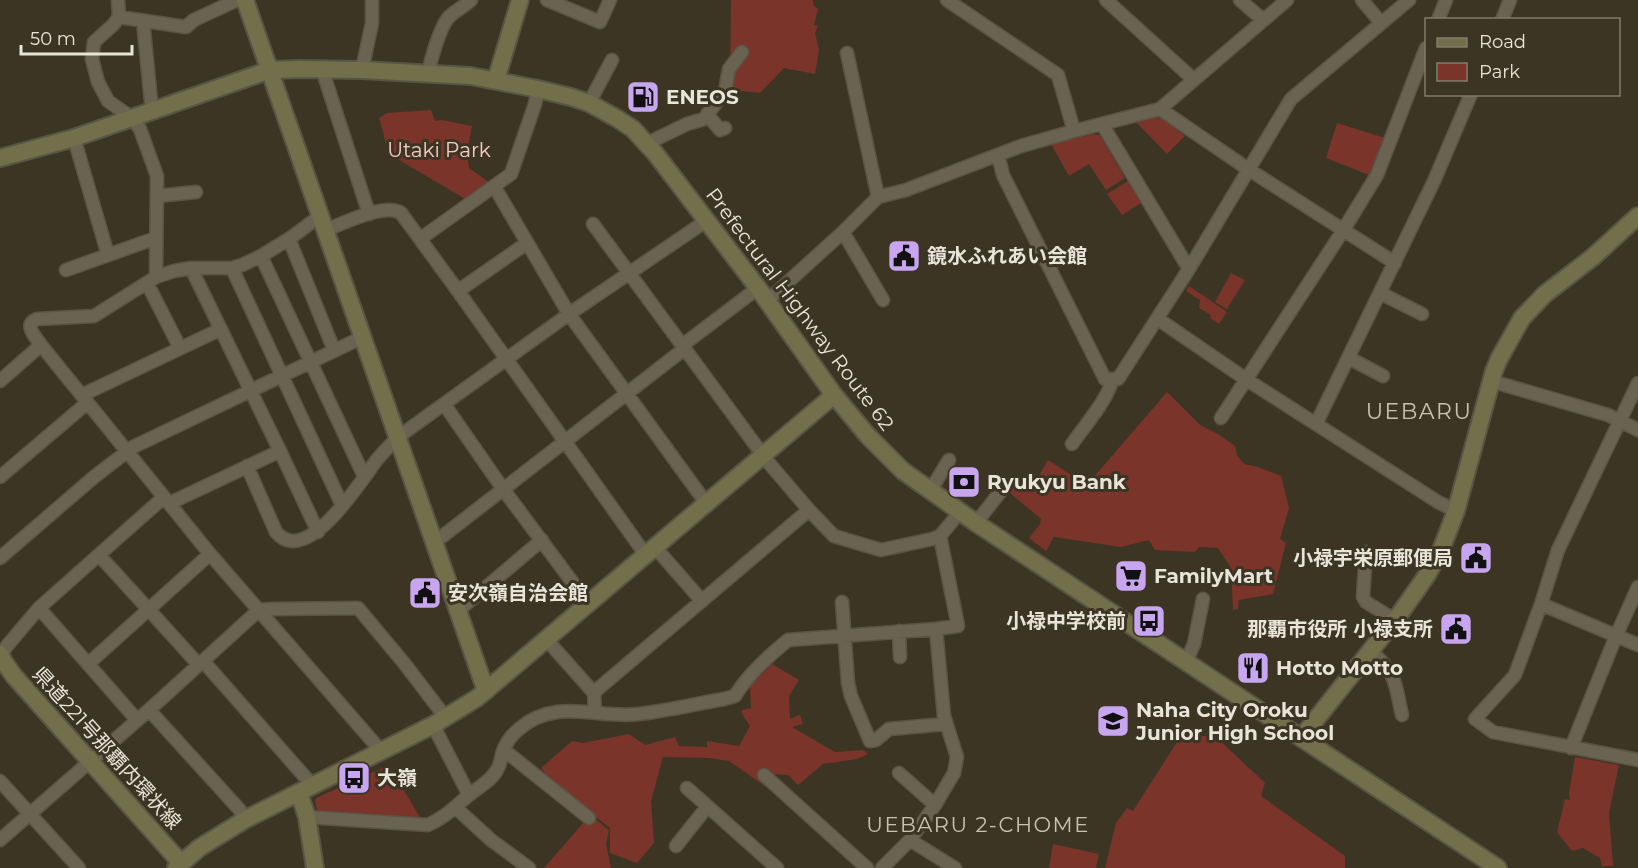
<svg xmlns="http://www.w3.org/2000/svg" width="1638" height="868" viewBox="0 0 1638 868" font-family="Montserrat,'Noto Sans JP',sans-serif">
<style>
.green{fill:#7a3429}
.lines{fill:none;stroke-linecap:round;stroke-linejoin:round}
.street-casing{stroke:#5a5445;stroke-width:15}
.secondary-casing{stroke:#5a5445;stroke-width:20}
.street{stroke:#6b6351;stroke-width:12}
.secondary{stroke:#726f4a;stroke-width:16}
.labels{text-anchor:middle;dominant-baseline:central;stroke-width:6;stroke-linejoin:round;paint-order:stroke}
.poi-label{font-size:20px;font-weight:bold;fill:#e8e4d9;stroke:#3c3524;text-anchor:start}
.park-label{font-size:20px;fill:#facdc4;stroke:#3c3524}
.street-label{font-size:20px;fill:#e8e4d9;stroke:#3c3524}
.neighbourhood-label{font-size:21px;letter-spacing:1.5px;fill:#cbc2ad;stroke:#3c3524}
.quarter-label{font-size:22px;letter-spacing:1.5px;fill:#cbc2ad;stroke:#3c3524}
</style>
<rect width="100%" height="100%" fill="#3c3524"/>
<!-- green -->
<path class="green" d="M731 0H813V5L818 9 814 25 818 26 815 33 819 50 815 74 784 68 760 93 730 90Z
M431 110 435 121 442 120 472 126 467 153 469 168 489 182 467 200 389 154 379 118 387 113Z
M1154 117 1163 119 1185 136 1167 154 1136 122Z
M1337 123 1385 138 1369 175 1326 158Z
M1093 134 1100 135 1125 178 1106 190 1089 164 1069 176 1051 144Z
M1128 181 1141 203 1122 215 1107 194Z
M1231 273 1245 280 1227 309 1215 302Z
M1189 286 1227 312 1219 324 1210 318 1211 315 1199 308 1200 300 1186 291Z
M1167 392 1200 425 1218 434 1235 446 1237 455 1244 464 1258 467 1281 476 1289 508 1280 539 1286 543 1273 594 1239 600 1238 609 1233 610 1231 568 1218 548 1199 547 1195 552 1155 550 1149 540 1121 547 1054 537 1046 551 1029 538 1040 524 1041 519 1009 492 1015 483 1030 491 1048 460 1087 485Z
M772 664 799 680 789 696 790 719 800 715 803 724 792 727 835 752 863 750 868 754 857 759 823 764 798 785 788 775 775 774 766 787 729 761 709 758 663 757 651 801 654 843 637 863 610 853V828L555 785 541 768 572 741 583 743 629 734 645 745 675 737 679 746 707 747V741L739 746 750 726 742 714V710L751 708 750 686Z
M1184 731 1193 736H1215L1265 783 1261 796 1345 856V868H1105L1116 823 1127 808 1133 811Z
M1575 757 1619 765 1609 813 1613 866H1602L1600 858 1583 848 1572 851 1557 832 1565 799 1570 800 1569 793Z
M389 765 421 819 321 812 317 810 315 800 316 798Z
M590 815 609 830 606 844 611 868H544Z
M1053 844 1099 854 1096 868H1049Z"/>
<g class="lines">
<!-- street casing -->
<g class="street-casing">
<path id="street" d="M118 0 119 17 113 25 94 42 92 59 98 82 108 101 132 118 140 129 157 176 156 277
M547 0 600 22 610 0
M947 0 1058 75 1074 131
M1106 0 1193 79
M1240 0 1263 20
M1362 0 1381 23
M119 17 186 27 194 20 237 0
M1438 20 1446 0
M1502 20 1510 0
M143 21 152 111
M847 53 878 197
M322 69 369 214
M362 70 372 23V0
M428 74C431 59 439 30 448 18 454 11 464 7 471 0
M589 103 612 60
M1160 109 1248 169 1395 263
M707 114 720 130 725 128
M1102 124 1189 269
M74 138 108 255
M647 144 654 140 687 124 704 119 725 91 729 69 742 52
M998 155 1003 175 1105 379H1118L1189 269 1291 99 1409 0
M494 186 569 314 706 503
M157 196 196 192
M320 216 289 239 261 256 242 265 232 268H191L174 271 156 277 94 316 37 319C23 325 35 336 41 345L210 554 381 751
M593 224 768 462 809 510 834 536 881 550 932 539 940 536 960 512
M325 230C343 224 385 202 401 213L458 291 645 554
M843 232 883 300
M289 239 334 350
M420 239 511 174 535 104 538 89
M261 256 364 476
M191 268 280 451 318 532
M232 268 342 505
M66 270 156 238
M147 283 180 348
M458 291 527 243
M1380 293 1422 314
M767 301 843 232 878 197 906 190 1021 146 1074 131 1160 109 1287 0
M1158 319 1247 380 1438 502 1456 511
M1349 358 1383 376
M0 381 41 345
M1491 381 1608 415 1638 430
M1638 383 1558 550 1541 604 1515 675 1475 719 1493 732 1638 760
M82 395 221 329
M444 404 503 489 588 603
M1221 418 1344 229 1377 175 1426 48
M1316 424 1434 181 1471 94
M1072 444C1083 428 1110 397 1112 379
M247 466 276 532C306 569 361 481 376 461 383 452 391 445 398 437L569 314 706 221
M0 477 87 403
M930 491 949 460
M170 503 280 451
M976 523 1001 491
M435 542 679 353 688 341 758 288
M654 546 702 601
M1366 552 1363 597 1366 602 1395 620
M99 555 199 665
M0 558 94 477 133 447 363 337
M842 602 848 683 851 696 870 741 876 740 889 729 945 724
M1541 604 1638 645
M39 608 137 720
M459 610 542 540
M899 631 900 657
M546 639 594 693
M1370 651C1397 672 1395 684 1402 715
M0 658 6 647 39 608 164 497
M203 661 313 786
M1186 662 1194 644 1203 599
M88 664 210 554
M149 710 239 809 246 819
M595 712 594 693 599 688 809 510
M433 725 469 795
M1571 748 1616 636 1638 587
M504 750 589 818
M899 773 935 805
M764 775 867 868
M0 781 79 868
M687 788 777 868
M456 808 491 840 529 868
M307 817 428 825C447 816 452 809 468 796 478 787 492 781 498 768 501 763 501 756 503 751 506 743 513 734 519 729 556 697 597 719 638 714 667 711 695 704 724 699L735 696C746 677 771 654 788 640L936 629 958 626 940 536
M0 840 149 710 259 610 272 609 358 608 404 663 446 718
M910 840 955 868
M676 846 707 807
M882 868 910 840 935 805 954 773 957 757 944 716 936 629"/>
</g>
<!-- secondary casing -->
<g class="secondary-casing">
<path id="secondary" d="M245 0 486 691
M496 80 520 0
M0 158 74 138 270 70 300 69 362 70 471 76 538 89 571 97 589 103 618 119 633 129 655 153 758 288 834 395 868 436 903 471 976 523 1498 868
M0 654 4 662 14 676 181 863
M1301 738 1399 615 1427 575 1441 550 1456 511 1494 371 1499 359 1522 318 1545 294 1593 257 1638 216
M299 793 307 817 315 868
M176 868 199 848 246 819 433 725 477 698 834 395"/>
</g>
<!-- street -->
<use href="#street" class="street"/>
<!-- secondary -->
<use href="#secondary" class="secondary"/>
</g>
<!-- icons -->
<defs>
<g id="fuel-square" transform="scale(1.725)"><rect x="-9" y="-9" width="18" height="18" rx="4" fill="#c8a6ef" stroke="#3c3524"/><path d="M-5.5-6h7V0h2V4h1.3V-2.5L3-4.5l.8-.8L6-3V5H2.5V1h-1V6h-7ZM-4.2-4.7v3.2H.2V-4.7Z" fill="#111"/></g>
<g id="civic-square" transform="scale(1.725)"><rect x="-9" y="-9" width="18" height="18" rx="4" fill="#c8a6ef" stroke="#3c3524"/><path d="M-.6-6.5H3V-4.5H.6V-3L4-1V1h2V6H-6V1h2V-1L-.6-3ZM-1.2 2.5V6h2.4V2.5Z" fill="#111"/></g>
<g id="bank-square" transform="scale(1.725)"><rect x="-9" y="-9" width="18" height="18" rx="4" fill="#c8a6ef" stroke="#3c3524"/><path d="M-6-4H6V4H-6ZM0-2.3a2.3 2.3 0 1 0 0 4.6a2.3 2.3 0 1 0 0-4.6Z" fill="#111"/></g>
<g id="supermarket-square" transform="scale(1.725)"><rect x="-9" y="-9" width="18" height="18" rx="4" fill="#c8a6ef" stroke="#3c3524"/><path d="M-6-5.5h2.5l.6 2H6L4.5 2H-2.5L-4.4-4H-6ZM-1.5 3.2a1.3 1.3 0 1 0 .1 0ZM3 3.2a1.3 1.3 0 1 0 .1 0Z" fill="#111"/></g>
<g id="bus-square" transform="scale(1.725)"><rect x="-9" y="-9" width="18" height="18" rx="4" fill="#c8a6ef" stroke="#3c3524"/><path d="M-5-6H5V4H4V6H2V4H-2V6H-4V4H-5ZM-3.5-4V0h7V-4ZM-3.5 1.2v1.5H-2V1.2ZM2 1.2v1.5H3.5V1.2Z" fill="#111"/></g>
<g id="restaurant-square" transform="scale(1.725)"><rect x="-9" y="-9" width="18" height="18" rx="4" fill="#c8a6ef" stroke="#3c3524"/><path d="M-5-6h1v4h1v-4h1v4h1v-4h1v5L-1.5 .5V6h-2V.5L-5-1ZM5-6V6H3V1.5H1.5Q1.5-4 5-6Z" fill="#111"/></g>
<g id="school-square" transform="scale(1.725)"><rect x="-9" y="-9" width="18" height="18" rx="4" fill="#c8a6ef" stroke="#3c3524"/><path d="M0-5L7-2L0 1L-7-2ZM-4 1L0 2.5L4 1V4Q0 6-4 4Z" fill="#111"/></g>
</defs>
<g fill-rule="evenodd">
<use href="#fuel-square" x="643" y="97"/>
<use href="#civic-square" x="904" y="256"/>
<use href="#bank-square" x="964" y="482"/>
<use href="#civic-square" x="1476" y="558"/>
<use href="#supermarket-square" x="1131" y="576"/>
<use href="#civic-square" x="425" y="593"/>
<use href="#bus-square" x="1149" y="621"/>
<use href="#civic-square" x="1456" y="629"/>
<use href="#restaurant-square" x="1253" y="668"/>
<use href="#school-square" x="1113" y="721"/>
<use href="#bus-square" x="354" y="778"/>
</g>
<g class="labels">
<!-- poi labels -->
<g class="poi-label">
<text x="666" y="97">ENEOS</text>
<text x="927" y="256">鏡水ふれあい会館</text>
<text x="987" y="482">Ryukyu Bank</text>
<text x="1453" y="558" text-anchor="end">小禄宇栄原郵便局</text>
<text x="1154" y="576">FamilyMart</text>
<text x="448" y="593">安次嶺自治会館</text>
<text x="1126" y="621" text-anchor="end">小禄中学校前</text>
<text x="1433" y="629" text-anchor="end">那覇市役所 小禄支所</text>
<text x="1276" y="668">Hotto Motto</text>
<text x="1136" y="710">Naha City Oroku<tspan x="1136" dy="23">Junior High School</tspan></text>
<text x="377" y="778">大嶺</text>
</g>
<!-- park labels -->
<g class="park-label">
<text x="439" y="150">Utaki Park</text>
</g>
<!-- street labels -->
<g class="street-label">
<text transform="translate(800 309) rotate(53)">Prefectural Highway Route 62</text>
<text transform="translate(107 748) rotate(48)">県道221号那覇内環状線</text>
</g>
<!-- neighbourhood labels -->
<g class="neighbourhood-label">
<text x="978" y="824">UEBARU 2-CHOME</text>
</g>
<!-- quarter labels -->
<g class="quarter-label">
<text x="1419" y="411">UEBARU</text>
</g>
</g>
<!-- legend -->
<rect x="1425" y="18" width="195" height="78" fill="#3c3524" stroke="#817b6c" stroke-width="1.5"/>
<rect x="1437" y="38" width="30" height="9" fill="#726f4a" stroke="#817b6c" stroke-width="1.5"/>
<text x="1479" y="48" font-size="18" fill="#e8e4d9">Road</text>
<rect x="1437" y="63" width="30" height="18" fill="#7a3429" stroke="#817b6c" stroke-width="1.5"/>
<text x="1479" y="78" font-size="18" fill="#e8e4d9">Park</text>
<!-- scale -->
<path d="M21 45v9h111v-9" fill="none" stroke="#e8e4d9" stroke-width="3"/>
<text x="30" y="45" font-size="18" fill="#e8e4d9" stroke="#3c3524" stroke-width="4.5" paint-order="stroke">50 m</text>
</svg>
